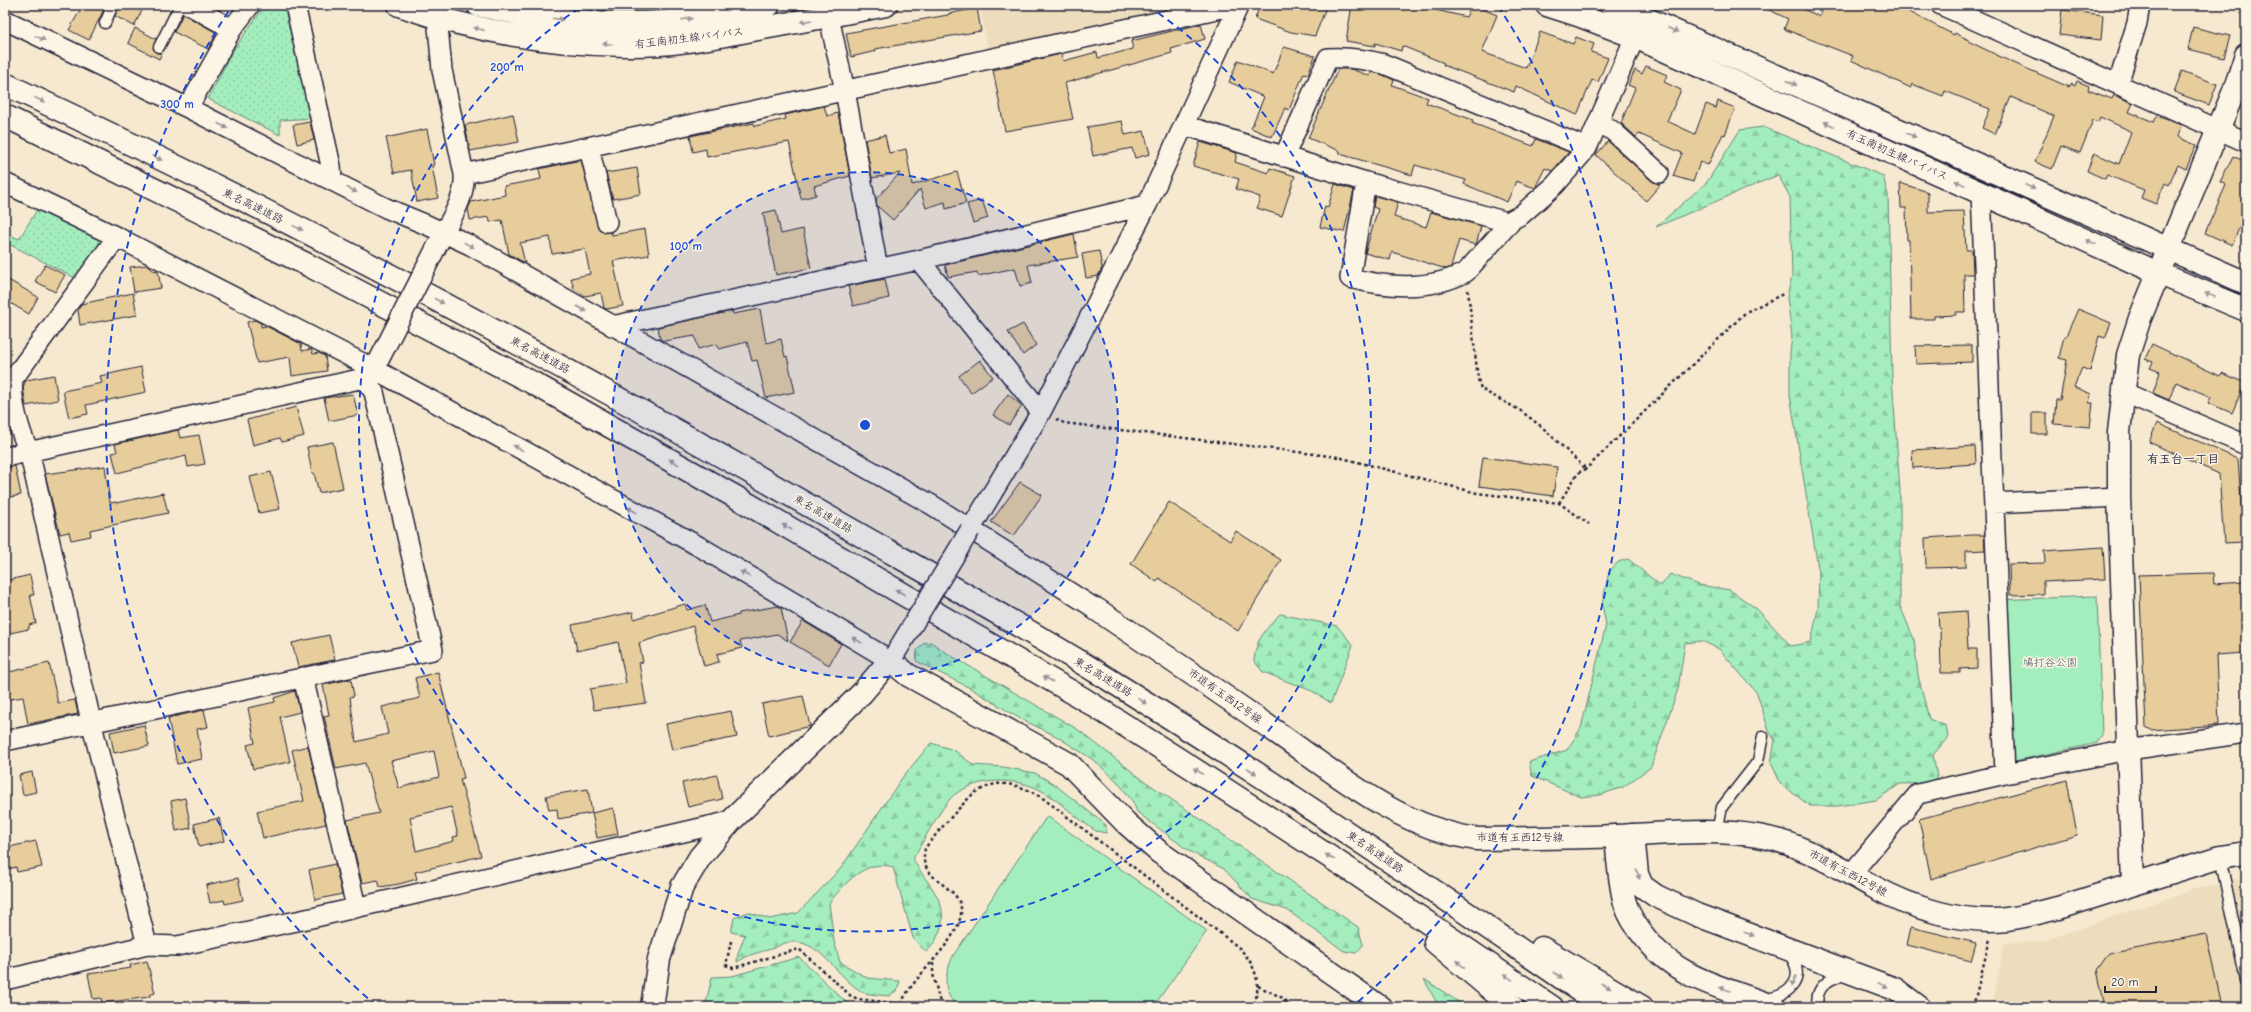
<svg xmlns="http://www.w3.org/2000/svg" width="2251" height="1012" viewBox="0 0 2251 1012" font-family="'Comic Neue','Klee One',sans-serif">
<style>
.built{fill:#eeddbd}
.grass{fill:url(#grass-dots);stroke:#63887c}
.forest{fill:url(#forest-firs);stroke:#63887c}
.green{fill:#a4eebd;stroke:#63887c}
.building{fill:#e7cd9c;stroke:#22223b;fill-rule:evenodd}
.lines{fill:none;stroke-linecap:round;stroke-linejoin:round}
.lane-casing{stroke:#22223b;stroke-width:13}
.street-casing{stroke:#22223b;stroke-width:22}
.secondary-casing{stroke:#22223b;stroke-width:25}
.highway-casing{stroke:#22223b;stroke-width:25}
.path{stroke:#22223b;stroke-width:2.5;stroke-dasharray:3 3;stroke-linecap:butt}
.lane{stroke:#fcf5e5;stroke-width:10}
.street{stroke:#fcf5e5;stroke-width:19}
.secondary{stroke:#fcf5e5;stroke-width:22}
.highway{stroke:#fcf5e5;stroke-width:22}
.street-bridge-casing{stroke:#22223b;stroke-width:22;stroke-linecap:butt}
.street-bridge{stroke:#fcf5e5;stroke-width:19}
.oneway{fill:#9a9698}
.ring{fill:none;stroke:#1d4ed8;stroke-width:2;stroke-dasharray:7 5}
.labels{text-anchor:middle;dominant-baseline:central;stroke-width:3;stroke-linejoin:round;paint-order:stroke}
.street-label{font-size:11px;fill:#22223b;stroke:#fcf5e5}
.park-label{font-size:11px;fill:#42555c;stroke:#fcf5e5}
.neighbourhood-label{font-size:12px;font-weight:bold;fill:#22223b;stroke:#fcf5e5}
.centre{fill:#1d4ed8;stroke:#fcf5e5;stroke-width:2}
.ring-label{font-size:12px;text-anchor:middle;font-weight:bold;fill:#1d4ed8;stroke:#fcf5e5;stroke-width:3;stroke-linejoin:round;paint-order:stroke}
</style>
<defs>
<pattern id="grass-dots" width="8" height="8" patternUnits="userSpaceOnUse"><rect width="8" height="8" fill="#a4eebd"/><path d="M2 2h.1M6 6h.1" fill="none" stroke="#8dcca3" stroke-width="1.8" stroke-linecap="round"/></pattern>
<pattern id="forest-firs" width="22" height="20" patternUnits="userSpaceOnUse"><rect width="22" height="20" fill="#a4eebd"/><path d="M5 1l3.5 6h-7zM16 11l3.5 6h-7z" fill="#8dcca3"/></pattern>
</defs>
<rect width="100%" height="100%" fill="#f6e9cf"/>
<filter id="ink" filterUnits="userSpaceOnUse"><feTurbulence type="fractalNoise" baseFrequency=".025" numOctaves="2"/><feDisplacementMap in="SourceGraphic" scale="8" xChannelSelector="R" yChannelSelector="G"/><feConvolveMatrix kernelMatrix="1 2 1 2 8 2 1 2 1" color-interpolation-filters="sRGB"/></filter>
<g filter="url(#ink)">
<!-- built -->
<path class="built" d="M1002 5H1180L1183 12 989 53 980 9Z
M2232 879 2246 881V1007H1992L2004 944 2046 940 2194 889 2227 884Z"/>
<!-- grass -->
<path class="grass" d="M265 5H285L289 9 317 118 280 120V135L208 99 232 52Z
M38 208 103 238 105 243 79 280 5 242V233L19 239Z"/>
<!-- forest -->
<path class="forest" d="M1763 127 1883 176 1888 195 1892 377 1900 491V606L1914 639 1918 675 1929 719 1946 726 1948 737 1933 755 1938 783 1900 784 1876 800 1838 806H1810L1781 784 1771 763 1775 740 1769 731 1757 693 1719 649 1702 641 1685 643 1678 689 1651 767 1623 787 1600 795 1581 797 1532 776 1529 762 1567 750 1581 728 1606 625 1602 604 1609 572 1618 562 1628 559 1661 586 1670 574 1699 585 1730 590 1757 609 1791 646 1811 642 1818 609 1819 574 1790 395V352L1792 337 1787 297 1792 276 1790 197 1778 175 1656 227 1707 182 1740 130Z
M1280 614 1337 626 1353 645 1331 703 1312 691 1263 672 1254 661C1255 640 1266 629 1280 614Z
M931 642 945 652 1077 729 1143 780 1358 927 1363 945 1356 953 1344 951 1287 910 1252 899 1224 869 1189 851 1137 812 1133 802 1117 781 1092 759 1056 736 1019 718 970 688 916 661 917 650 924 643Z
M931 743 954 750 973 765 1003 767 1035 773 1054 784 1106 825V833L1096 831C1078 820 1059 800 1042 791 1017 777 978 777 954 795 942 805 921 845 913 859 927 886 953 903 938 935 935 942 932 947 926 952L913 938 893 867C866 858 844 884 829 903L834 941 840 962 867 978 900 981 897 990 889 996C882 995 872 995 865 993 837 981 820 934 785 943 780 944 776 948 771 949 757 953 750 954 737 962L738 953 745 935 731 932 734 918 748 912 770 919 798 913 841 868 902 778Z
M799 957 851 1007H705L712 977 732 976Z
M1424 979 1466 1007H1439Z"/>
<!-- green -->
<path class="green" d="M2097 596 2102 735 2097 743 2015 761 2005 753 1996 600Z
M1047 816 1207 931 1153 1007H958C941 992 945 974 953 956Z"/>
<!-- building -->
<path class="building" d="M83 5H106L89 40 69 30Z
M119 5H145L134 26 115 16Z
M1260 5H1327L1315 36 1291 32 1255 19Z
M1352 5H1414L1466 17 1472 5 1497 15 1482 52 1526 68 1540 32 1573 44 1576 37 1594 44 1591 52 1608 58 1598 82 1592 80 1577 115 1516 86 1514 92 1443 65 1444 63 1402 46 1401 51 1375 43V46L1346 41Z
M1759 5H1793L1819 16 1824 5H1896L1954 35 1955 33 1969 40 1968 41 2007 60 2069 87 2071 84 2075 86 2077 81 2089 86 2088 90 2112 99 2114 95 2133 103 2129 112 2154 122 2157 116 2181 125 2177 137 2196 145 2186 169 2178 165 2169 185 2165 183 2156 204 2141 198 2144 190 2107 175 2105 179 2087 171 2094 153 2119 164 2131 132 2124 128 2100 117 2098 122 2093 120 2080 153 2061 146 2052 169 2035 162 2054 116 2011 97 1995 134 1982 128 1990 109 1945 91 1943 96 1912 84 1911 88 1851 60 1853 56 1784 29 1788 19Z
M977 8 981 31 875 49 876 51 851 57 846 33 948 15V14Z
M2062 10 2103 15 2101 40 2059 35Z
M183 14 217 33 208 49 174 32Z
M1201 24 1205 39 1171 49 1172 53 1065 83 1073 119 1005 131 993 70 1061 54 1063 61 1097 52 1098 58 1133 49 1131 41Z
M2193 27 2230 36 2224 58 2188 49Z
M135 28 156 39 153 48 156 53H162L159 59 128 43Z
M1284 47 1315 56 1308 74 1304 73 1289 110 1285 108 1272 137 1251 128 1264 97 1229 82 1238 60 1273 74Z
M1646 66 1667 75 1664 82 1681 90 1667 121 1695 134 1706 104 1716 108 1718 101 1735 108 1725 135 1723 134 1708 165 1700 162 1693 182 1673 176 1682 153 1639 134 1636 137 1621 123 1635 88 1628 85 1635 70 1642 74Z
M1338 69H1351L1370 76 1371 72 1381 74 1394 80 1392 85 1428 98 1426 103 1473 120 1472 123 1533 146 1536 139 1569 152 1552 171 1545 168 1535 188 1516 181 1507 202 1464 184 1466 180 1415 165 1412 175 1340 154V151L1308 138Z
M2182 71 2217 84 2209 105 2174 92Z
M824 106 827 116 838 113 850 176 814 186 816 195 801 199 789 142 707 157 706 149 693 152 690 136 754 123 755 126 786 119 785 115Z
M513 114 519 142 470 151 465 125Z
M1122 121 1125 135 1144 131 1150 154 1135 158 1132 148 1093 156 1087 127Z
M310 122 314 140 297 144 293 125Z
M427 129 434 165 432 166 438 198 417 202 411 170 394 173 386 138Z
M885 135 889 153 906 149 912 185 957 172 966 203 946 209 945 202 926 208 920 189 893 220 877 206 876 199 900 173 872 178 865 140Z
M1608 141 1652 181 1660 185 1646 201 1596 155Z
M1200 142 1237 153 1235 162 1268 173 1270 168 1295 176 1282 216 1257 208 1260 197 1236 189 1239 179 1193 166Z
M2233 156 2246 162V212L2232 245 2205 233 2226 185 2220 182Z
M581 160 599 229 604 233 611 232 612 235 645 229 649 255 613 261 623 306 607 309 604 308 601 293 585 296 574 289 571 278 590 274 585 249 552 254 550 237 520 243 525 263 509 254 502 220 490 222 489 217 470 220 468 209 471 202 505 195 504 186 541 179 539 169Z
M637 168 641 194 613 199 606 173Z
M1900 183 1928 192V212L1964 211 1966 250H1972L1973 274H1964L1965 312H1956V315L1934 316V319H1911L1909 240H1907L1906 208H1901Z
M1335 184 1354 190 1344 232 1320 227 1325 206 1328 207Z
M1375 196 1398 202 1394 217 1426 227 1431 212 1481 226 1476 245 1459 240 1451 267 1446 269 1392 252 1390 260 1365 253 1378 209 1373 207Z
M982 200 988 218 973 223 967 204Z
M776 210 781 234 803 229 811 268 776 275 763 213Z
M1074 234 1078 257 1028 265 1032 283 1020 286 1015 268 978 276 977 272 948 277 945 265Z
M1099 251 1102 268 1098 276 1086 278 1082 254Z
M45 265 65 275 55 292 35 281Z
M147 265 153 270 158 271 161 288 134 292 130 267Z
M5 278 38 297 29 314 5 300Z
M885 279 889 298 853 306 848 286Z
M133 293 137 315 80 325 78 310 81 304Z
M760 309 766 343 781 339 785 357 787 356 795 392 766 398 757 360 752 361 747 342 719 349 717 344 698 349 695 336 664 341 660 339 658 327 732 311 733 314Z
M2078 309 2111 323 2105 338 2099 336 2090 371 2082 368 2074 387 2091 394 2089 403H2093L2090 427 2054 424 2056 400H2060L2067 360 2059 358 2064 336H2066Z
M255 320 261 323V327L266 326 301 344 302 351 311 349 313 354 319 353 325 356 327 371 292 376 290 357 257 363 247 322Z
M1023 324 1036 345 1023 355 1008 332Z
M2152 344 2220 376 2222 373 2245 383 2232 413 2208 403 2211 397 2176 382 2169 400 2153 393 2160 372 2150 368 2153 362 2145 359Z
M1972 345V362L1916 364 1915 346Z
M980 360 993 377 971 393 959 376Z
M141 367 146 392 86 405 88 414 69 418 63 391 102 383 100 376Z
M54 375 58 400 26 406 23 387 26 380Z
M353 394 358 415 329 421 324 398Z
M1008 394 1022 406 1009 425 993 415Z
M296 407 304 436 282 442 280 438 253 445 247 420Z
M2032 413H2047V434H2032Z
M2157 423 2238 459 2244 542 2224 543 2219 474 2149 442Z
M178 430 180 438 199 435 205 464 188 467 186 456 117 473 112 453 117 452 115 444Z
M333 442 343 488 319 493 314 473H312L307 447Z
M1975 446 1976 464 1913 468 1912 450Z
M1483 457 1557 467 1553 496 1479 486Z
M15 466 21 495 5 498V468Z
M105 466 110 503 116 502V503L163 493 168 513 90 530 91 536 71 540 69 532 60 534 45 474Z
M271 472 280 509 259 513 250 477Z
M1020 482 1042 495 1014 536 991 522Z
M1169 502 1230 541 1236 531 1281 560 1238 631 1159 578 1157 582 1131 564Z
M1972 535H1984L1985 550 1966 551V567L1926 568 1925 538Z
M2103 547 2105 579 2043 582V594L2010 595 2009 564 2045 563 2044 551Z
M2213 573 2214 584 2245 582 2246 605V653L2216 655 2219 725 2151 730 2146 727 2139 575Z
M30 575 34 595H30L36 623 29 625V629L5 634V581Z
M685 604 687 610 705 605 710 622 739 615V613L778 606 781 608 788 641 777 634 740 641 742 648 717 654 719 662 704 666 693 626 639 643 643 662 639 663 646 703 594 710 590 689 626 683 618 642 577 651 572 625 633 612 634 619Z
M1966 611 1968 649H1977V668L1960 669V673H1941L1940 628 1939 629 1938 613Z
M803 621 841 644 829 665 790 642Z
M329 635 335 660 298 667 292 643Z
M49 663 58 703 75 700 78 714 28 724 23 697 5 700V673Z
M438 672 464 778 460 779 481 856 415 872 417 879 399 884 380 887 378 880 362 883 347 820 379 813 365 763 336 769 324 716 329 715 323 685 351 679 354 696 350 697 356 742 388 734 382 707 420 698 415 678ZM434 751 439 777 399 788 391 761ZM451 807 458 836 453 837 454 841 416 851 410 817Z
M295 691 300 712 280 717 290 762 253 769 247 745 255 743 248 708 275 702 274 698Z
M803 696 810 726 769 736 762 704Z
M204 710 208 727 197 729 202 759 177 764 168 718Z
M731 711 737 737 672 750 666 724Z
M144 725 149 746 114 753 110 732Z
M308 746 326 824 263 838 257 811 304 801 292 750Z
M32 772 36 792 23 795 19 775Z
M717 775 722 799 688 807 682 783Z
M2067 780 2077 835 1931 879 1919 819Z
M588 789 592 813 558 819 557 809 549 810 546 796Z
M185 798 191 828 176 831 171 801Z
M613 808 618 834 597 838 592 813Z
M219 818 224 841 199 847 194 824Z
M36 841 42 867 17 872 16 867 5 870V848Z
M335 864 342 894 315 900 309 870Z
M238 878 243 900 225 904 224 900 210 903 206 885Z
M1911 927 1976 943 1971 961 1907 945Z
M2206 934 2222 1007H2105L2097 970 2109 953Z
M147 961 155 993 149 995 150 997 102 1003 101 998 93 999 88 974 131 968 130 965Z"/>
<g class="lines">
<!-- lane casing -->
<g class="lane-casing">
<path id="lane" d="M105 23 113 5
M159 47 180 5
M1717 832 1722 807 1758 761 1763 736
M2220 857 2246 981
M1765 999C1791 996 1808 977 1788 953
M1818 1007C1814 988 1829 977 1846 975"/>
</g>
<!-- street casing -->
<g class="street-casing">
<path id="street" d="M189 5 232 29
M295 5 331 166 332 180
M436 5 442 70 464 174 1235 5
M1941 5 2246 142
M829 17 845 91 878 269
M5 20 188 108 386 208 427 225 470 245 932 505 1096 609
M2118 84 2137 23 2140 5
M188 108 232 29 250 5
M1599 121 1614 132 1659 173
M1184 125 1366 182 1510 223
M589 148 607 222
M1284 157 1328 58C1348 57 1365 59 1384 64L1587 148
M1366 182 1350 278C1389 288 1430 291 1466 272L1513 219 1521 215 1555 185 1587 148 1635 37
M5 183 117 237 374 369 702 548 890 660 895 654
M1981 192 2005 774
M117 237 13 379C10 399 20 433 29 451L91 721 147 945
M439 242C449 221 466 199 464 174
M919 260 1041 412
M612 326 919 260 1147 205
M2123 392 2246 445
M5 457 364 378 373 369
M1994 503 2119 497
M970 530 1041 412 1147 205 1239 5
M303 677 356 907
M5 741 433 650 374 392 364 378
M1851 874 1918 794 2005 774 2128 750 2246 733
M5 980 147 945 177 946 316 917 731 821"/>
</g>
<!-- secondary casing -->
<g class="secondary-casing">
<path id="secondary" d="M399 5C472 31 548 44 626 45 668 46 711 38 752 30 797 22 841 14 886 5
M478 5C526 16 574 23 623 23 672 24 721 15 769 5
M1547 5 1578 15 1635 37 2158 273 2246 310
M1611 5 1647 19 2246 283
M1096 609C1154 648 1212 687 1269 727 1333 771 1398 828 1477 839 1524 838 1570 838 1617 836 1664 834 1712 828 1758 836 1801 843 1837 867 1874 887 1912 908 1963 924 2007 919 2024 917 2041 912 2058 908L2220 857 2246 853
M2133 884 2119 497V432L2128 355 2140 318 2234 91 2246 55
M652 1007 659 959 682 887 700 857 731 821 862 693 890 660 908 675 1069 764 1126 823 1159 852 1380 1007"/>
</g>
<!-- highway casing -->
<g class="highway-casing">
<path id="highway" d="M5 84C286 215 559 362 827 516 918 568 1011 619 1100 674 1272 780 1438 893 1604 1007
M5 116 310 266 533 383 741 500 1082 698 1175 757 1350 870 1552 1007
M1633 835 1637 874 1642 886 1656 896 1697 915 1895 989 1919 1007
M1616 836C1618 859 1619 881 1625 903 1629 917 1637 928 1647 940 1680 981 1728 988 1774 1007
M1435 942 1512 1007
M1542 948 1642 1007"/>
</g>
<!-- path -->
<path class="path" d="M1468 290 1478 379 1481 389 1521 411 1542 427 1586 469
M1056 419 1064 423 1338 457 1477 493 1559 503 1589 524
M1559 503 1578 473 1586 469 1746 312 1783 294
M731 941 726 965 733 968 799 949 851 996 858 999 901 1004 907 1007
M933 963V974L941 1007
M1258 986 1281 997 1292 1007
M901 1004C913 975 957 944 961 914 964 888 928 884 924 861 924 858 924 852 925 849 928 842 967 799 973 794 979 790 988 786 995 784 1013 782 1030 790 1044 799L1237 946C1255 963 1263 983 1253 1007
M1973 1007 1990 939"/>
<!-- lane -->
<use href="#lane" class="lane"/>
<!-- street -->
<use href="#street" class="street"/>
<!-- secondary -->
<use href="#secondary" class="secondary"/>
<!-- highway -->
<use href="#highway" class="highway"/>
<!-- street-bridge casing -->
<g class="street-bridge-casing">
<path id="street-bridge" d="M379 360 439 242
M895 654 970 530"/>
</g>
<!-- street-bridge -->
<use href="#street-bridge" class="street-bridge"/>
</g>
<!-- one-way arrows -->
<defs><path id="oneway-solid" d="M-6-.8H1V-3.2L6.5 0L1 3.2V.8H-6Z"/></defs>
<g class="oneway">
<use href="#oneway-solid" transform="translate(558 19) rotate(7)"/>
<use href="#oneway-solid" transform="translate(687 19) rotate(-7)"/>
<use href="#oneway-solid" transform="translate(806 21) rotate(170)"/>
<use href="#oneway-solid" transform="translate(479 29) rotate(-166)"/>
<use href="#oneway-solid" transform="translate(1673 30) rotate(24)"/>
<use href="#oneway-solid" transform="translate(40 38) rotate(25)"/>
<use href="#oneway-solid" transform="translate(608 44) rotate(-177)"/>
<use href="#oneway-solid" transform="translate(1792 83) rotate(24)"/>
<use href="#oneway-solid" transform="translate(40 100) rotate(25)"/>
<use href="#oneway-solid" transform="translate(1829 124) rotate(-156)"/>
<use href="#oneway-solid" transform="translate(223 126) rotate(27)"/>
<use href="#oneway-solid" transform="translate(1911 135) rotate(24)"/>
<use href="#oneway-solid" transform="translate(157 158) rotate(26)"/>
<use href="#oneway-solid" transform="translate(1960 183) rotate(-156)"/>
<use href="#oneway-solid" transform="translate(2030 187) rotate(24)"/>
<use href="#oneway-solid" transform="translate(352 190) rotate(27)"/>
<use href="#oneway-solid" transform="translate(298 228) rotate(26)"/>
<use href="#oneway-solid" transform="translate(2091 242) rotate(-155)"/>
<use href="#oneway-solid" transform="translate(469 245) rotate(28)"/>
<use href="#oneway-solid" transform="translate(2210 295) rotate(-157)"/>
<use href="#oneway-solid" transform="translate(439 301) rotate(28)"/>
<use href="#oneway-solid" transform="translate(582 309) rotate(30)"/>
<use href="#oneway-solid" transform="translate(518 448) rotate(-151)"/>
<use href="#oneway-solid" transform="translate(674 462) rotate(-151)"/>
<use href="#oneway-solid" transform="translate(632 510) rotate(-151)"/>
<use href="#oneway-solid" transform="translate(787 527) rotate(-150)"/>
<use href="#oneway-solid" transform="translate(745 574) rotate(-149)"/>
<use href="#oneway-solid" transform="translate(900 592) rotate(-150)"/>
<use href="#oneway-solid" transform="translate(857 640) rotate(-149)"/>
<use href="#oneway-solid" transform="translate(1048 679) rotate(-150)"/>
<use href="#oneway-solid" transform="translate(1142 701) rotate(32)"/>
<use href="#oneway-solid" transform="translate(1198 771) rotate(-147)"/>
<use href="#oneway-solid" transform="translate(1252 771) rotate(33)"/>
<use href="#oneway-solid" transform="translate(1330 857) rotate(-147)"/>
<use href="#oneway-solid" transform="translate(1638 874) rotate(73)"/>
<use href="#oneway-solid" transform="translate(1749 934) rotate(20)"/>
<use href="#oneway-solid" transform="translate(1460 964) rotate(-140)"/>
<use href="#oneway-solid" transform="translate(1558 975) rotate(35)"/>
<use href="#oneway-solid" transform="translate(1508 977) rotate(-146)"/>
<use href="#oneway-solid" transform="translate(1794 981) rotate(110)"/>
<use href="#oneway-solid" transform="translate(1883 985) rotate(22)"/>
<use href="#oneway-solid" transform="translate(1606 986) rotate(30)"/>
<use href="#oneway-solid" transform="translate(1725 989) rotate(-161)"/>
</g>
</g>
<!-- distance rings -->
<circle cx="865" cy="425" r="253" fill="#1d4ed8" fill-opacity=".12"/>
<g class="ring">
<circle cx="865" cy="425" r="253"/>
<path d="M1148 6A506 506 0 1 1 582 6"/>
<path d="M377 1006A759 759 0 0 1 232 6M1498 6A759 759 0 0 1 1353 1006"/>
</g>
<g class="labels">
<!-- street labels -->
<g class="street-label">
<text transform="translate(689 38) rotate(-7)">有玉南初生線バイパス</text>
<text transform="translate(1897 155) rotate(24)">有玉南初生線バイパス</text>
<text transform="translate(253 206) rotate(26)">東名高速道路</text>
<text transform="translate(540 355) rotate(28)">東名高速道路</text>
<text transform="translate(823 514) rotate(30)">東名高速道路</text>
<text transform="translate(1103 677) rotate(31)">東名高速道路</text>
<text transform="translate(1225 696) rotate(35)">市道有玉西12号線</text>
<text x="1520" y="837">市道有玉西12号線</text>
<text transform="translate(1375 852) rotate(34)">東名高速道路</text>
<text transform="translate(1848 873) rotate(28)">市道有玉西12号線</text>
</g>
<!-- park labels -->
<g class="park-label">
<text x="2050" y="662">鳩打谷公園</text>
</g>
<!-- neighbourhood labels -->
<g class="neighbourhood-label">
<text x="2183" y="459">有玉台一丁目</text>
</g>
</g>
<circle cx="865" cy="425" r="6" class="centre"/>
<g class="ring-label">
<text x="507" y="71">200 m</text>
<text x="177" y="108">300 m</text>
<text x="686" y="250">100 m</text>
</g>
<!-- margin -->
<rect width="2251" height="1012" fill="none" stroke="#fcf5e5" stroke-width="20"/>
<rect x="10" y="10" width="2231" height="992" fill="none" stroke="#22223b" stroke-width="1.5" filter="url(#ink)"/>
<!-- scale -->
<path d="M2105 986v6h51v-6" fill="none" stroke="#22223b" stroke-width="2"/>
<text x="2111" y="986" font-size="12" fill="#22223b" stroke="#fcf5e5" stroke-width="3" paint-order="stroke">20 m</text>
</svg>
